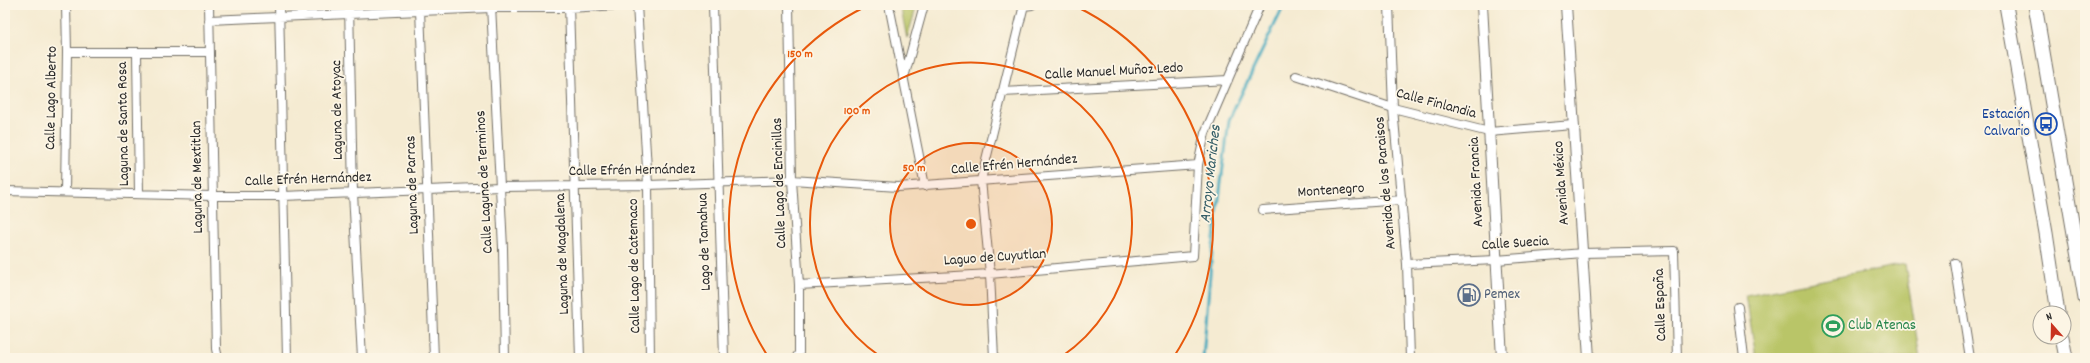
<svg xmlns="http://www.w3.org/2000/svg" width="2090" height="363" viewBox="0 0 2090 363" font-family="Dekko,sans-serif">
<style>
.green{fill:#b9c567;stroke:#727849}
.lines{fill:none;stroke-linecap:round;stroke-linejoin:round}
.stream{stroke:#3ea9be;stroke-width:3}
.minor-casing{stroke:#726e65;stroke-width:10}
.tertiary-casing{stroke:#726e65;stroke-width:12}
.primary-casing{stroke:#726e65;stroke-width:15}
.minor{stroke:#fff;stroke-width:8}
.tertiary{stroke:#fff;stroke-width:10}
.primary{stroke:#fff;stroke-width:13}
.ring{fill:none;stroke:#e8590c;stroke-width:2}
.labels{text-anchor:middle;dominant-baseline:central;stroke-width:3.5;stroke-linejoin:round;paint-order:stroke}
.street-label{font-size:15px;fill:#2b2b2b;stroke:#fcf5e5}
.transit-label{font-size:15px;fill:#164399;stroke:#fcf5e5;text-anchor:end}
.service-label{font-size:15px;fill:#4e5e75;stroke:#fcf5e5;text-anchor:start}
.leisure-label{font-size:15px;fill:#27864d;stroke:#fcf5e5;text-anchor:start}
.water-label{font-size:16px;font-style:italic;fill:#335d66;stroke:#fcf5e5}
.centre{fill:#e8590c;stroke:#fcf5e5;stroke-width:2}
.ring-label{font-size:12px;text-anchor:middle;font-weight:bold;fill:#e8590c;stroke:#fcf5e5;stroke-width:3.5;stroke-linejoin:round;paint-order:stroke}
</style>
<rect width="100%" height="100%" fill="#fcf5e5"/>
<filter id="ink" filterUnits="userSpaceOnUse"><feTurbulence type="fractalNoise" baseFrequency=".025" numOctaves="2"/><feDisplacementMap in="SourceGraphic" scale="8" xChannelSelector="R" yChannelSelector="G"/><feConvolveMatrix kernelMatrix="1 2 1 2 8 2 1 2 1" color-interpolation-filters="sRGB"/></filter>
<filter id="wash" filterUnits="userSpaceOnUse"><feTurbulence type="fractalNoise" baseFrequency=".012" numOctaves="4" result="noise"/><feDisplacementMap in="SourceGraphic" scale="16" xChannelSelector="R" yChannelSelector="G"/><feGaussianBlur stdDeviation="0.9" result="paint"/><feColorMatrix in="noise" values="0 0 0 0 0 0 0 0 0 0 0 0 0 0 0 0 0 1.4 0 .05"/><feComposite in="paint" operator="in"/></filter>
<g filter="url(#wash)">
<rect width="100%" height="100%" fill="#f5ebd2"/>
<!-- green -->
<path class="green" d="M900 5H917L907 38Z
M1905 264 1920 358H1756L1746 295Z"/>
<g class="lines">
<!-- stream -->
<path class="stream" d="M1203 358 1211 262 1229 120 1284 5"/>
</g>
</g>
<g filter="url(#ink)">
<g class="lines">
<!-- minor casing -->
<g class="minor-casing">
<path id="minor" d="M209 5 216 349 218 358
M279 5 287 358
M349 5 353 193 362 358
M491 5 503 248 505 358
M569 5 580 358
M637 5 648 185 650 358
M713 5 724 358
M789 5 792 180 799 285V353L796 358
M889 5 925 186
M1389 5 1393 108 1407 264 1410 358
M1024 6 1032 5
M420 10 434 358
M209 20 491 8H569L619 5
M67 52H209
M137 53 139 194
M905 74 924 5
M1296 76 1393 108 1489 132 1573 125
M1002 92 1228 80
M5 191 213 196H283L500 187 648 185 792 180 898 187 1198 165
M65 192 67 52 66 5
M1263 210 1402 200
M1955 263 1970 358
M1407 264 1496 260 1583 253 1674 251 1677 358
M799 285 990 274 1193 256 1198 165 1205 133 1260 5
M1738 307 1744 358
M994 358 990 274 981 180 1024 5"/>
</g>
<!-- tertiary casing -->
<g class="tertiary-casing">
<path id="tertiary" d="M1482 5 1502 358
M1566 5 1589 358"/>
</g>
<!-- primary casing -->
<g class="primary-casing">
<path id="primary" d="M2006 5 2046 233 2058 313
M2035 5 2085 298
M2062 337 2066 358"/>
</g>
<!-- minor -->
<use href="#minor" class="minor"/>
<!-- tertiary -->
<use href="#tertiary" class="tertiary"/>
<!-- primary -->
<use href="#primary" class="primary"/>
</g>
</g>
<!-- distance rings -->
<circle cx="971" cy="224" r="81" fill="#e8590c" fill-opacity=".12"/>
<g class="ring">
<circle cx="971" cy="224" r="81"/>
<path d="M881 357A161 161 0 1 1 1061 357"/>
<path d="M769 358A242 242 0 0 1 867 6M1075 6A242 242 0 0 1 1173 358"/>
</g>
<!-- icons -->
<defs>
<g id="bus-ring" transform="scale(1.15)"><circle r="9.5" fill="#fcf5e5" stroke="#1a4fb4" stroke-width="1.5"/><path d="M-5-6H5V4H4V6H2V4H-2V6H-4V4H-5ZM-3.5-4V0h7V-4ZM-3.5 1.2v1.5H-2V1.2ZM2 1.2v1.5H3.5V1.2Z" fill="#1a4fb4"/></g>
<g id="fuel-ring" transform="scale(1.15)"><circle r="9.5" fill="#fcf5e5" stroke="#5c6f8a" stroke-width="1.5"/><path d="M-5.5-6h7V0h2V4h1.3V-2.5L3-4.5l.8-.8L6-3V5H2.5V1h-1V6h-7ZM-4.2-4.7v3.2H.2V-4.7Z" fill="#5c6f8a"/></g>
<g id="stadium-ring" transform="scale(1.15)"><circle r="9.5" fill="#fcf5e5" stroke="#2e9e5b" stroke-width="1.5"/><path d="M0-5a6.5 5 0 1 0 0 10a6.5 5 0 1 0 0-10ZM-3.5-1.8h7v3.6h-7Z" fill="#2e9e5b"/></g>
</defs>
<g fill-rule="evenodd">
<use href="#bus-ring" x="2046" y="124"/>
<use href="#fuel-ring" x="1469" y="295"/>
<use href="#stadium-ring" x="1833" y="326"/>
</g>
<g class="labels">
<!-- street labels -->
<g class="street-label">
<text transform="translate(1114 72) rotate(-3)">Calle Manuel Muñoz Ledo</text>
<text transform="translate(52 98) rotate(-89)">Calle Lago Alberto</text>
<text transform="translate(1436 104) rotate(15)">Calle Finlandia</text>
<text transform="translate(338 110) rotate(-91)">Laguna de Atoyac</text>
<text transform="translate(124 124) rotate(-91)">Laguna de Santa Rosa</text>
<text transform="translate(1014 165) rotate(-5)">Calle Efrén Hernández</text>
<text transform="translate(632 171) rotate(-1)">Calle Efrén Hernández</text>
<text transform="translate(198 177) rotate(-91)">Laguna de Mextitlan</text>
<text transform="translate(308 180) rotate(-2)">Calle Efrén Hernández</text>
<text transform="translate(485 182) rotate(-93)">Calle Laguna de Terminos</text>
<text transform="translate(1477 182) rotate(-93)">Avenida Francia</text>
<text transform="translate(780 183) rotate(-92)">Calle Lago de Encinillas</text>
<text transform="translate(1386 183) rotate(-95)">Avenida de los Paraisos</text>
<text transform="translate(1562 183) rotate(-94)">Avenida México</text>
<text transform="translate(413 185) rotate(-92)">Laguna de Parras</text>
<text transform="translate(1331 191) rotate(-4)">Montenegro</text>
<text transform="translate(705 242) rotate(-92)">Lago de Tamahua</text>
<text transform="translate(1515 244) rotate(-4)">Calle Suecia</text>
<text transform="translate(563 254) rotate(-92)">Laguna de Magdalena</text>
<text transform="translate(995 258) rotate(-4)">Laguo de Cuyutlan</text>
<text transform="translate(635 266) rotate(-91)">Calle Lago de Catemaco</text>
<text transform="translate(1661 305) rotate(-92)">Calle España</text>
</g>
<!-- transit labels -->
<g class="transit-label">
<text x="2030" y="115">Estación<tspan x="2030" dy="17">Calvario</tspan></text>
</g>
<!-- service labels -->
<g class="service-label">
<text x="1484" y="295">Pemex</text>
</g>
<!-- leisure labels -->
<g class="leisure-label">
<text x="1848" y="326">Club Atenas</text>
</g>
<!-- water labels -->
<g class="water-label">
<text transform="translate(1211 174) rotate(-84)">Arroyo Mariches</text>
</g>
</g>
<circle cx="971" cy="224" r="6" class="centre"/>
<g class="ring-label">
<text x="800" y="57">150 m</text>
<text x="857" y="114">100 m</text>
<text x="914" y="171">50 m</text>
</g>
<!-- margin -->
<rect width="2090" height="363" fill="none" stroke="#fcf5e5" stroke-width="20"/>
<!-- north arrow -->
<g transform="translate(2052 325) rotate(340)"><circle r="19" fill="#fcf5e5" stroke="#a8a49b"/>
<path d="M0-3L7 15L0 10L-7 15Z" fill="#c8321e"/>
<text y="-6" font-size="11" font-weight="bold" text-anchor="middle" fill="#2b2b2b">N</text>
</g>
</svg>
